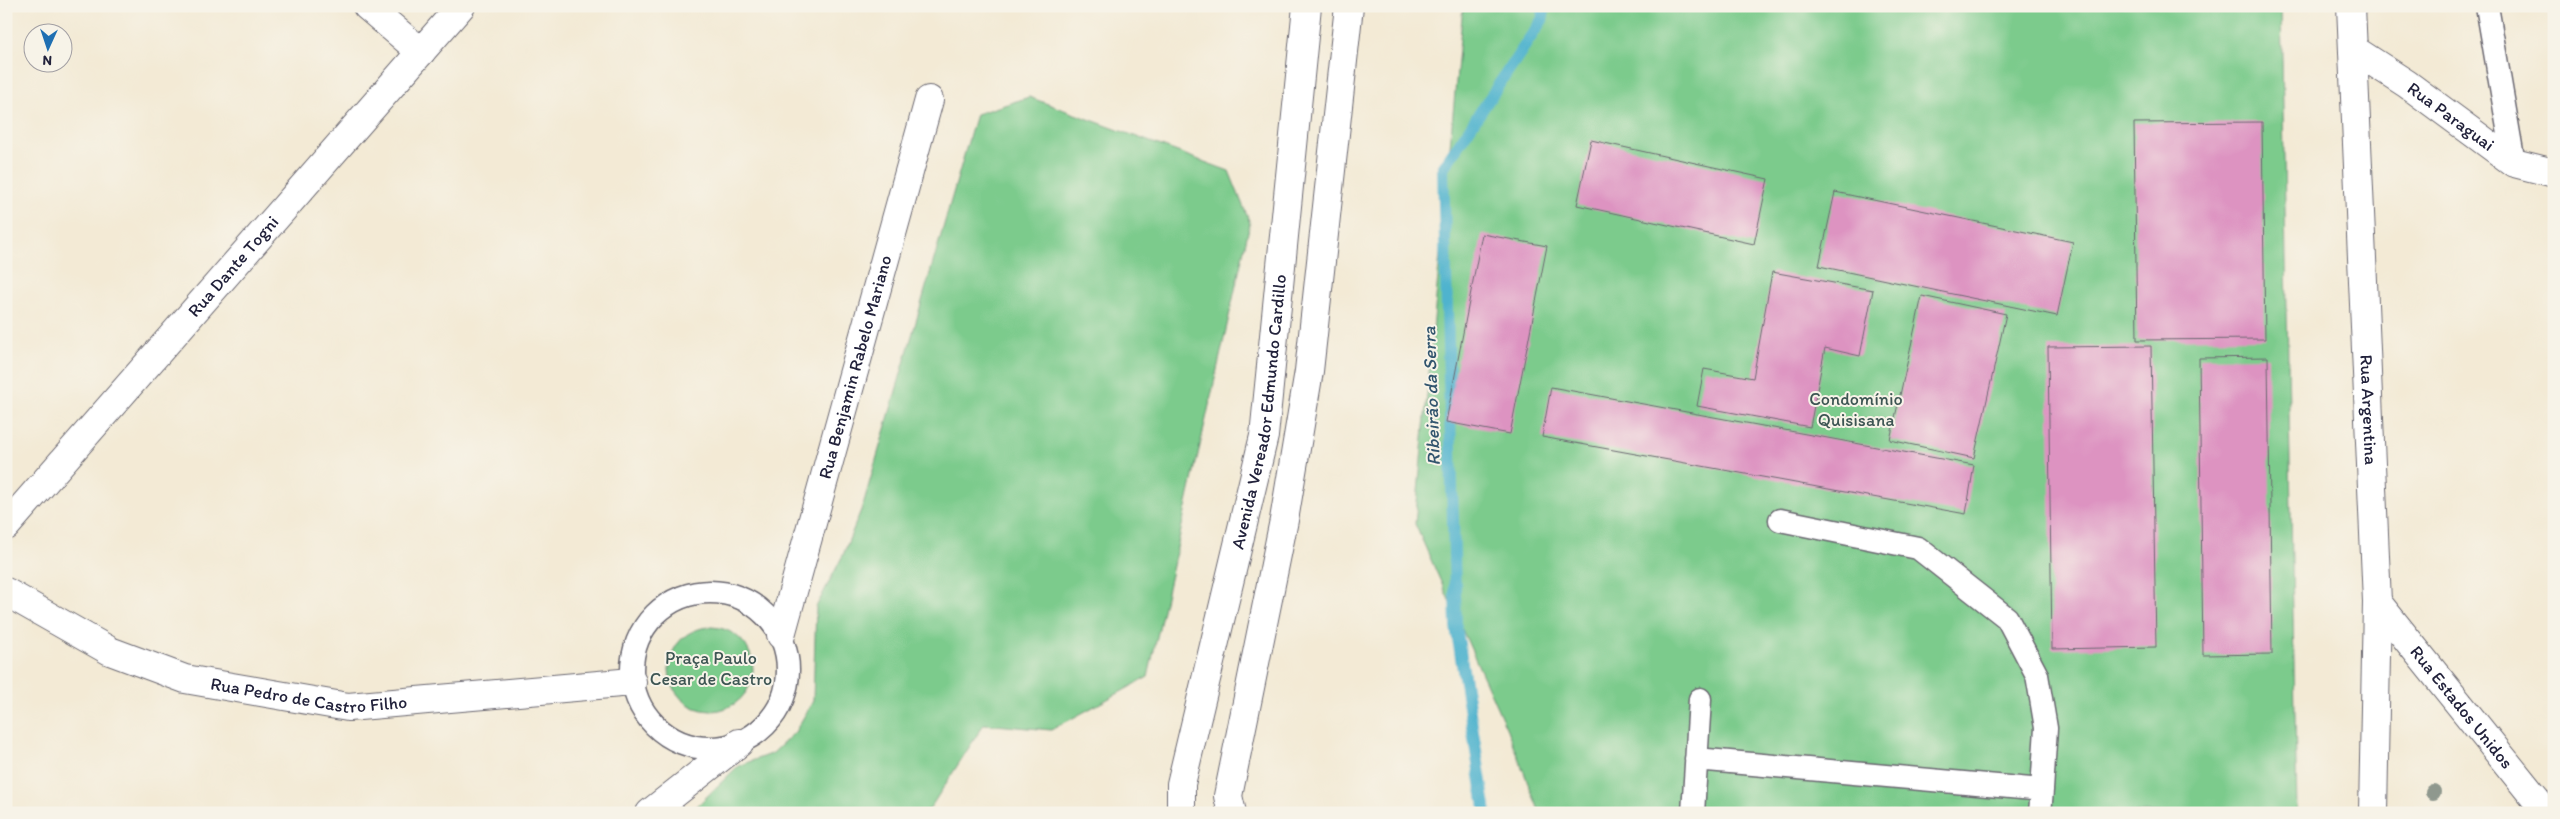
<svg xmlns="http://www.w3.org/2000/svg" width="2560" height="819" viewBox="0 0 2560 819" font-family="Itim,sans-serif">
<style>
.green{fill:#7bcb8c;stroke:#4e7664}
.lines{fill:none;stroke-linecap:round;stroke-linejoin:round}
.stream{stroke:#50b3ce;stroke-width:12}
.building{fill:#dd93c1}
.service-casing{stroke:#6b6871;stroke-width:25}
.minor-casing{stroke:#6b6871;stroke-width:30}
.tertiary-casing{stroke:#6b6871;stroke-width:30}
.primary-casing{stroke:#6b6871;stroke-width:30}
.service{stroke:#fff;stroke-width:22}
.minor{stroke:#fff;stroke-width:28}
.tertiary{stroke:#fff;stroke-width:28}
.primary{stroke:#fff;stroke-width:28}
.tree{fill:#8f988e}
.labels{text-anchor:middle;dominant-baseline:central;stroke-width:4;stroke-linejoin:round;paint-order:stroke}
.street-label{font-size:18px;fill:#22223b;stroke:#f7f3e8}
.park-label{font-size:18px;fill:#3d5553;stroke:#f7f3e8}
.water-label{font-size:19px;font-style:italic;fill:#32556e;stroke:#f7f3e8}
</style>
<rect width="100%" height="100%" fill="#f7f3e8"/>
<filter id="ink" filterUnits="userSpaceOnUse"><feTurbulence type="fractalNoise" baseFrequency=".02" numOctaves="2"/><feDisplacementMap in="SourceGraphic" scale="10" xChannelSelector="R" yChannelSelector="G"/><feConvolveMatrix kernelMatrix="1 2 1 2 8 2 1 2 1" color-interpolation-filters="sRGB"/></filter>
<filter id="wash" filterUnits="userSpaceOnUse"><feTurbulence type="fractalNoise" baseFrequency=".0096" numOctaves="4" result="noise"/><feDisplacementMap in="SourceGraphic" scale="20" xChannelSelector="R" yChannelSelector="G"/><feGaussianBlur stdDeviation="1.12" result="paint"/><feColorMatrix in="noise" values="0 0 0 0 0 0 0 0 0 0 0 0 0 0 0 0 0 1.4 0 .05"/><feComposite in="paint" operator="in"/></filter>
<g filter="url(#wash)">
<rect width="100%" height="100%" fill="#f3ead5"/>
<!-- green -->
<path class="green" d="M1463 6H2281L2297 813H1540L1508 732 1415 524Z
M1029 97 1229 171 1250 223 1148 677 1051 730 984 724 927 813H690L738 766 773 753 795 732 813 701 816 607 843 555 863 505 976 114Z
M669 669a42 42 0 1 1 84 0a42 42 0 1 1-84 0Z"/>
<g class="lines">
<!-- stream -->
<path class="stream" d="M1486 813 1456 626 1443 168 1542 20 1545 6"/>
</g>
<g id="blocks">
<!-- building -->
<path class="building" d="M2262 122 2265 339 2137 340 2134 123Z
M1591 140 1768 179 1754 244 1577 205Z
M1835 192 2073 242 2057 316 1819 266Z
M1482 234 1547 246 1510 434 1446 422Z
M1772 272 1873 290 1860 356 1825 348 1810 427 1697 406 1704 369 1753 378Z
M1922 296 2006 314 1974 458 1890 440Z
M2151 346 2156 647 2052 649 2048 347Z
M2268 357 2272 654 2203 655 2199 358Z
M1551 387 1974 465 1966 514 1542 437Z"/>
</g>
</g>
<g filter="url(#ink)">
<use href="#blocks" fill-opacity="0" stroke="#6b6871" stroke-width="1"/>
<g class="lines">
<!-- service casing -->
<g class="service-casing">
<path id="service" d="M2487 6 2514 163
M1780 520 1918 548 2007 618 2037 675 2046 728 2042 790
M632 670a78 78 0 1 1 156 0a78 78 0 1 1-156 0Z
M1696 759 2042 790 2040 813
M1693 813 1700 699"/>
</g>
<!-- minor casing -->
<g class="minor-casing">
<g id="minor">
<path d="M367 6 421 52"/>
<path id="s1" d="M2353 49 2407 84 2514 163 2554 173"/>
<path id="s2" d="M6 526 461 6"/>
<path id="s3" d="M6 592 110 651 185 679 348 707 632 682"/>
<path id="s4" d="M2377 602 2547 813"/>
<path id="s5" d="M781 635 929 100"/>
<path d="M650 813 739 743"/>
</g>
</g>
<!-- tertiary casing -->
<g class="tertiary-casing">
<g id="tertiary">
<path id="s6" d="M2351 6 2377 602 2373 813"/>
</g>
</g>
<!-- primary casing -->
<g class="primary-casing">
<g id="primary">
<path id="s7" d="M1181 813V784L1264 436 1307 6"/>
<path d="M1232 813 1228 796 1284 520 1309 371 1349 6"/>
</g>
</g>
<!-- service -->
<use href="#service" class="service"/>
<!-- minor -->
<use href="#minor" class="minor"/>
<!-- tertiary -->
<use href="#tertiary" class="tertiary"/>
<!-- primary -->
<use href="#primary" class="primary"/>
</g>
<!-- trees -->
<circle class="tree" cx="2433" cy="792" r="8"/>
</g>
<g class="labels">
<!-- street labels -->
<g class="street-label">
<text stroke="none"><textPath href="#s1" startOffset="119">Rua Paraguai</textPath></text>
<text stroke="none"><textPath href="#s2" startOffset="345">Rua Dante Togni</textPath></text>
<text stroke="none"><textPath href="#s5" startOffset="278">Rua Benjamin Rabelo Mariano</textPath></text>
<text stroke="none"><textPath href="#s6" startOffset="404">Rua Argentina</textPath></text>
<text stroke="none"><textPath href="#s7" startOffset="410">Avenida Vereador Edmundo Cardillo</textPath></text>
<text stroke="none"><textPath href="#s3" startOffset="325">Rua Pedro de Castro Filho</textPath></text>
<text stroke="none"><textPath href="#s4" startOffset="135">Rua Estados Unidos</textPath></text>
</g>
<!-- park labels -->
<g class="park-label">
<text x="1856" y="399">Condomínio<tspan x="1856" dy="21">Quisisana</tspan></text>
<text x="711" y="658">Praça Paulo<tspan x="711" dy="21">Cesar de Castro</tspan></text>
</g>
<!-- water labels -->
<g class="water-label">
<text transform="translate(1431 396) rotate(-92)">Ribeirão da Serra</text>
</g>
</g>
<!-- margin -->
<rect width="2560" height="819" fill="none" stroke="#f7f3e8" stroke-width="25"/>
<!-- north arrow -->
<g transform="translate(48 48) rotate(183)"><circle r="24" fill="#f7f3e8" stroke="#a29fa3"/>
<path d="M0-4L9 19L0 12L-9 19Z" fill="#1f6fb2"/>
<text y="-8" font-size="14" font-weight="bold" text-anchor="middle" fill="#22223b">N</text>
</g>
</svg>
